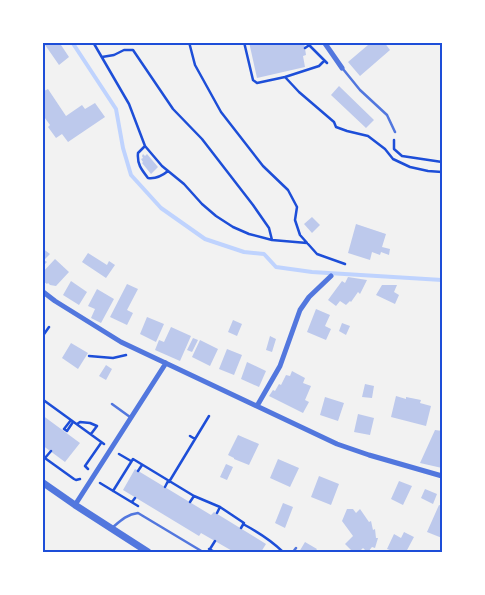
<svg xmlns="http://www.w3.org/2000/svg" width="485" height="595" viewBox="0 0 485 595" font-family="Rubik,sans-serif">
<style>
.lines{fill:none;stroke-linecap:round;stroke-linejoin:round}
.stream{stroke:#bfd3fe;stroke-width:4}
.building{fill:#bdc9ec}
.path{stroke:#1d4ed8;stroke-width:2.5}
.service{stroke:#5277de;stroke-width:2.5}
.minor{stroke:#5277de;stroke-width:5}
.tertiary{stroke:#5277de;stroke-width:7}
.neatline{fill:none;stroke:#1d4ed8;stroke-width:2}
</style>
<rect width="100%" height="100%" fill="#f2f2f2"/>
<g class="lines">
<!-- stream -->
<path class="stream" d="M72 42 116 109 123 148 131 175 161 208 205 239 244 252 264 254 276 267 312 272 442 280"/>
</g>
<!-- building -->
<path class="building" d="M43 42H59L69 57 59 65Z
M249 42H304L306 55 303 56 305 67 257 78Z
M366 42H384L390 50 360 76 348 62 368 45Z
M339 86 374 120 366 128 331 95Z
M48 89 66 116 82 105 85 109 95 103 105 117 68 142 62 134 56 138 48 127 50 125 42 114V92Z
M143 154 145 156 147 154 158 167 151 174 142 163 143 162 141 159 143 158 142 156Z
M312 217 320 225 312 233 304 224Z
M356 224 386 234 382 247 390 249 389 255 381 252 380 255 372 252 370 260 348 253Z
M42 248 50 254 44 260 47 262 42 267Z
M88 253 107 265 109 261 115 265 106 278 82 262Z
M55 259 69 272 56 286 50 285 48 283 47 284 44 282 42 283V273Z
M348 277 367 280 360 294 358 292 351 302 350 301 346 305 340 301 336 306 328 300 342 281 345 283Z
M71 281 87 292 79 305 63 295Z
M127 284 138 289 127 310 133 313 127 325 110 317Z
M382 285H397L394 292 399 295 395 304 376 295Z
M97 289 114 299 101 323 91 318 95 309 88 306Z
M316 309 330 315 325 326 331 329 326 340 307 332Z
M147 317 164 324 156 342 140 334Z
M233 320 242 324 237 336 228 332Z
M342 323 350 326 346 335 339 331Z
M171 327 191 336 180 361 155 350 159 340 164 342Z
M270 336 276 339 272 352 266 350Z
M193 338 198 340 192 352 187 350Z
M200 340 218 349 210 366 192 357Z
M71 343 88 353 78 369 62 358Z
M227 349 242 355 234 375 219 369Z
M247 362 266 371 259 387 241 379Z
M106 365 112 369 106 380 99 376Z
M292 371 305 378 303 383 311 386 305 400 309 402 303 413 269 396 273 390 275 391 279 384 281 385 286 375 290 376Z
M365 384 374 386 372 398 362 397Z
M396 396 406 399V397L421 400 420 403 431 406 426 426 391 417Z
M325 397 344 403 338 421 320 415Z
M358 414 374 418 370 435 354 432Z
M42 415 80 443 65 462 42 445Z
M435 430 442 431V468L420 463Z
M238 435 259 444 249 465 234 459V458L228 455Z
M278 459 299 468 290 487 270 478Z
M226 464 233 467 227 480 220 477Z
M135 469 211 515 214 512 266 544 261 552H234L201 533 199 536 123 490Z
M319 476 339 484 331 505 311 497Z
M399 481 412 486 403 505 391 499Z
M425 489 437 494 433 504 421 498Z
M283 503 293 507 285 528 275 523Z
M439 505 442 506V538L427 532Z
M347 509H353L356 513 360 509 369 522 371 521 373 530 375 529 376 538H378L375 548 372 547 368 552H367L363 548 359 552H353L345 544 353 536 342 521Z
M404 532 414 537 406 552H395L387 549 394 534 401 538Z
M305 542 317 549 315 552H299Z"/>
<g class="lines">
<!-- path -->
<path class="path" d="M93 42 129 104 145 146 162 166 184 184 202 204 216 216 233 227 249 234 272 240 307 243
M189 42 195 65 221 112 263 166 288 190 297 207 295 220 300 235 317 254 345 264
M244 42 253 80 257 83 285 77 299 92 334 122 336 127 347 131 368 136 385 149 393 159 410 167 428 171 442 172
M308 42 310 46 327 63
M305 48 314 42
M102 57 114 55 124 50H133L173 109 202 139 253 205 269 228 272 240
M285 77 319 66 324 61
M394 140V149L402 156 442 162
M145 146 138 153C137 164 141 169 148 178 156 179 162 176 168 171
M42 337 49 327
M89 356 113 358 126 355
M42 399 104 444
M77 424 80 422 90 423 97 426 91 434
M67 431 64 429 71 420
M67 431 73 422
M190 436 195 439
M119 454 131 461
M42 456 74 479 76 480 80 479
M45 458 51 451
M88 469 85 466 101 443
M138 471 142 465
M169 482 209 416
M100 483 138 506
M165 487 168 481
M113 491 133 459 194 496 220 507 244 523 241 528
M132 502 135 498
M190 502 194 496
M217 513 220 507
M243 524C258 532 271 540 283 552
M209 549 215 552
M210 549 215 541"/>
<!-- service -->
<path class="service" d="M343 69 360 90 387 115 395 132
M112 404 130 417
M112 528C120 521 127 514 138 513L203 552
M293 552 296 548"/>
<!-- minor -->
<path class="minor" d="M324 42 342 68
M42 291 55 301 121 342 337 444 369 455 442 476
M257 406 280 366 300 310 309 297 331 276
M75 505 166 363"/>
<!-- tertiary -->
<path class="tertiary" d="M42 482 75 505 148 552"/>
</g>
<!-- border -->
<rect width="485" height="595" fill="none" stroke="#ffffff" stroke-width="88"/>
<rect x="44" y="44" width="397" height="507" class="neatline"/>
</svg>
